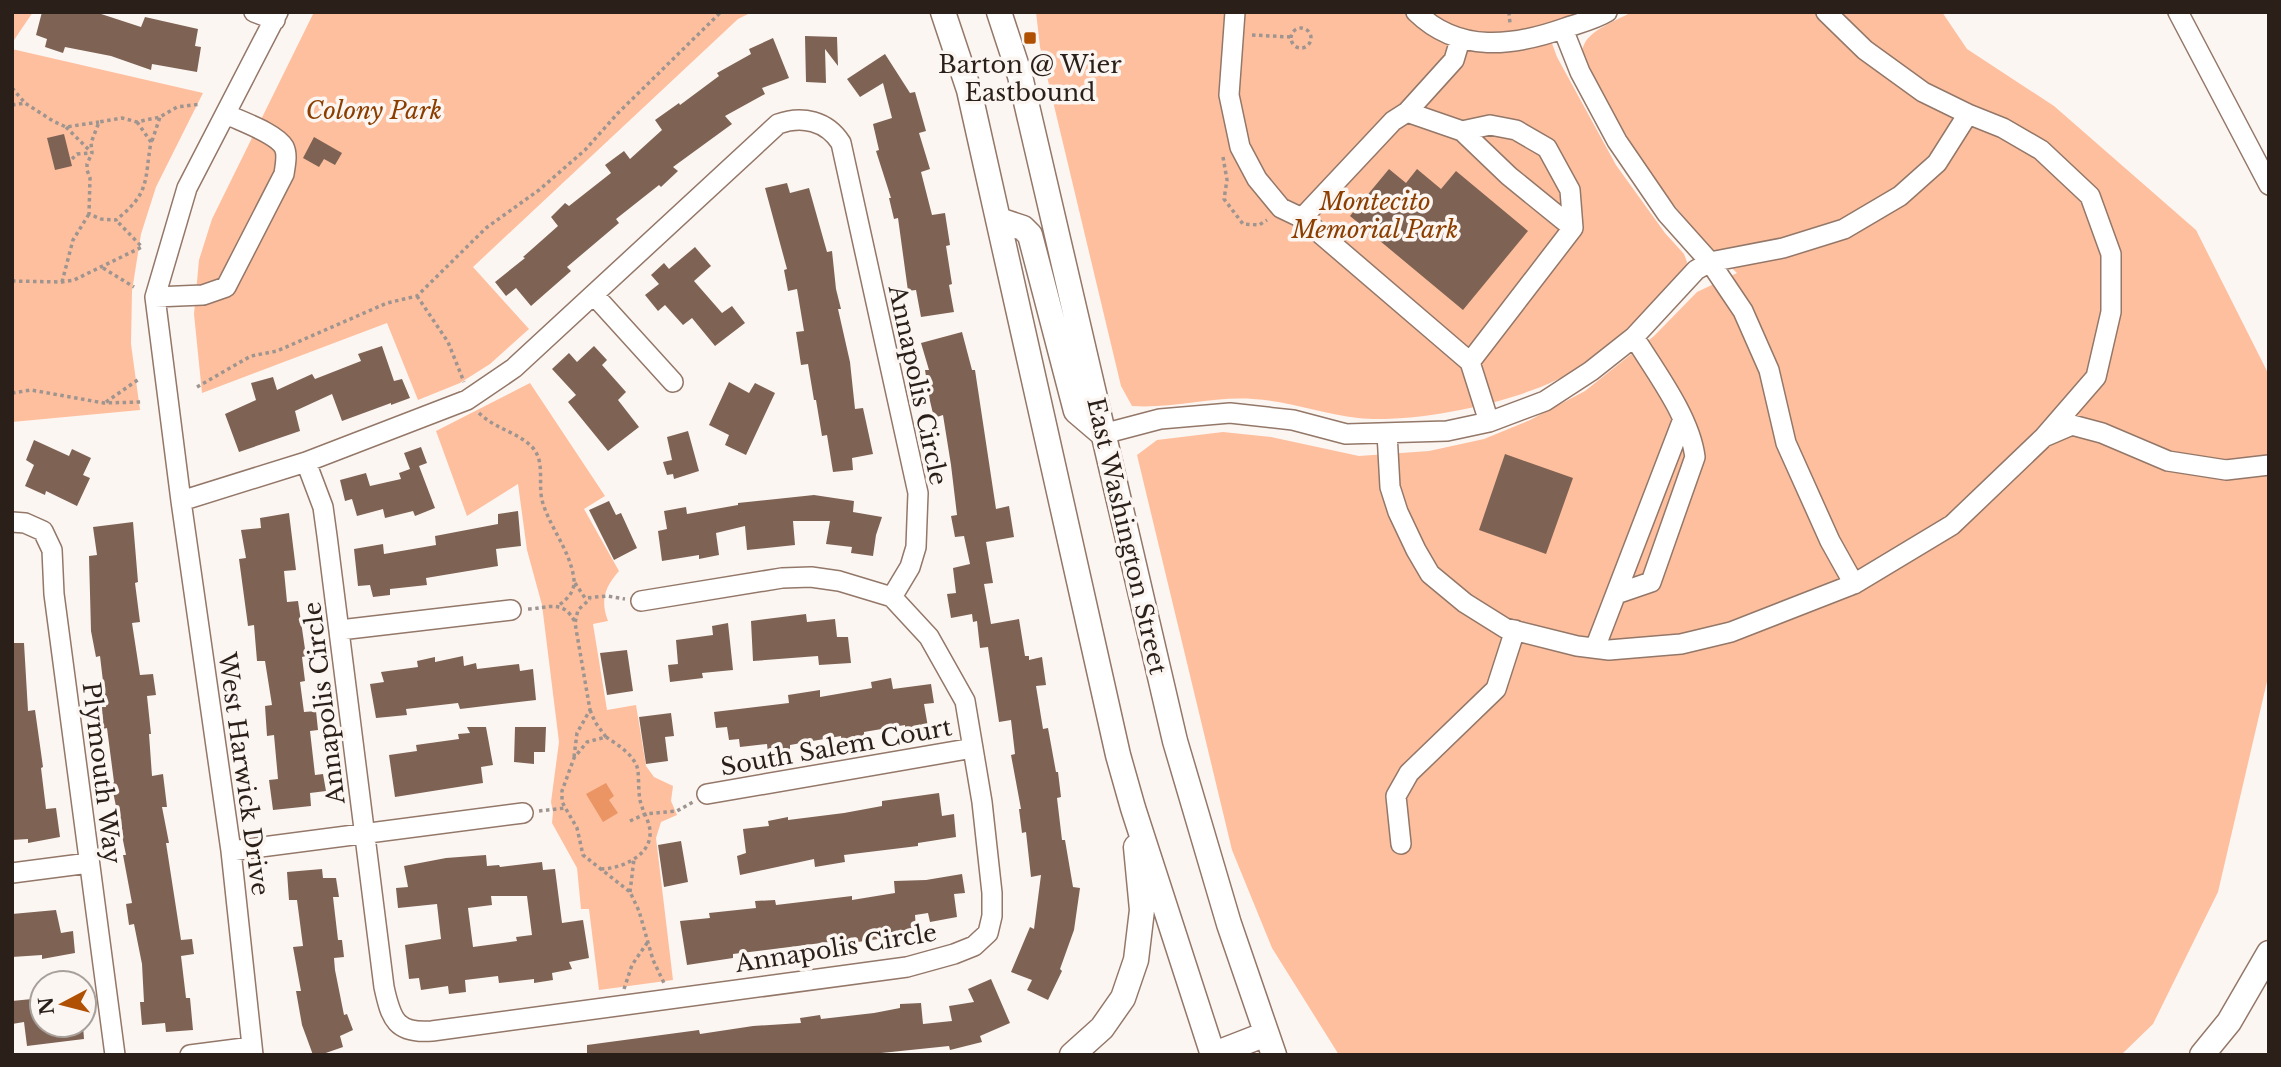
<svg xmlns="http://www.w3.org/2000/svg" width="2281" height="1067" viewBox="0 0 2281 1067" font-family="'Libre Baskerville',serif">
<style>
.green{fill:#febf9e}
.water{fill:#ec9564}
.building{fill:#7e6355;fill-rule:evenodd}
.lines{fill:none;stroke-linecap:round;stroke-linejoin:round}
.minor-casing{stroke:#937768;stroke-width:22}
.major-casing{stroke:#937768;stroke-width:27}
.path{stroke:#9e9590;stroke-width:3.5;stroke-dasharray:3.5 3.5;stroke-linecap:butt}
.minor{stroke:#fff;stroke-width:19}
.major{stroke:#fff;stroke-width:24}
.poi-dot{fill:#af5002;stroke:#fcf6f2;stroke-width:2.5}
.labels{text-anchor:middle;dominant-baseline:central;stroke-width:7;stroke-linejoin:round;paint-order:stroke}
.poi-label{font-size:24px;fill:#2b1f19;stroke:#fcf6f2}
.park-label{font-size:24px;font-style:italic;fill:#8c3e00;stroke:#fcf6f2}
.street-label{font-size:24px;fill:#2b1f19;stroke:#fcf6f2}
</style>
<rect width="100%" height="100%" fill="#fcf6f2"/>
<!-- green -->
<path class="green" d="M12 12H33L12 43Z
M314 12H752L738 19 473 267 529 329 490 364 460 383 418 400 387 323 202 393 194 314 199 260 212 219Z
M1036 12H1582L1546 27 1557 57 1616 165 1665 233 1684 254 1687 262 1685 272C1651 305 1618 341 1578 368 1529 401 1416 424 1358 418 1323 414 1289 401 1253 399 1213 396 1172 409 1132 406L1121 386 1040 47Z
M1632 12H1942L1967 49 2054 106 2196 230 2269 375V673L2218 892 2153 1024 2121 1055H1339L1272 948 1232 850 1137 455 1157 440 1223 432 1271 437 1359 456 1429 451 1484 439 1530 420 1585 391 1654 336 1697 292 1737 273C1668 209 1622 136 1582 52 1584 31 1614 22 1632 12Z
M12 49 203 93 156 187 141 234 132 291 131 344 140 410 12 422Z
M530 383 605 496 584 509 619 571C605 587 600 600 608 621L593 624 607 710 636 705 646 766 654 777 673 786 671 801 677 815 661 822 656 838 673 980 599 990 589 909H581L577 868 552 823 553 812 551 802 559 742 542 605 527 550 518 484 467 516 436 431Z"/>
<!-- water -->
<path class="water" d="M606 783 614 796 609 800 618 813 603 822 586 794Z"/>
<!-- building -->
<path class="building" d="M42 12H95L141 27 145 17 198 29 195 46 201 47 197 72 152 64 151 70 111 56 65 47 63 53 45 47 47 39 36 35Z
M805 36 837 37 838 66 825 49 826 83 806 82Z
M773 38 789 78 762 88 765 94 725 116 732 124 673 167 678 171 661 187 659 185 616 219 619 223 567 267 571 271 531 306 516 288 506 296 495 282 525 258 523 257 558 226 551 217 565 203 569 206 611 173 605 165 624 151 630 159 662 130 655 120 679 103 680 105 719 76 717 73 751 54 749 49Z
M885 54 910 93 915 92 926 131 919 133 930 169 921 172 932 215 945 213 950 245 946 246 952 284 949 285 954 312 921 317 916 290 908 291 898 218 894 219 889 198H891L876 151 879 150 873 124 892 118 883 83 860 97 847 79Z
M64 134 72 166 55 170 47 138Z
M314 137 342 153 335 165 324 159 319 167 303 158Z
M1389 169 1406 183 1417 169 1441 189 1456 171 1528 231 1463 310 1350 216Z
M787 183 790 193 809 188 827 252 832 251 836 289 841 309H838L850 362 855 409 863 408 873 454 852 458 853 470 833 472 827 435 822 436 816 400H814L808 364 801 365 796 332 804 331 797 289 788 291 784 270 787 269 765 188Z
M695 247 711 266 694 281 722 313 732 306 745 323 715 346 692 318 683 325 665 305 658 311 645 295 659 284 651 275 664 263 669 269Z
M962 332 972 370H975L996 509 1009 506 1014 537 986 542 993 583 984 584 991 624 1019 619 1025 656H1029V660L1042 657 1046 685 1036 686 1043 729 1048 728 1056 772H1058L1061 797 1057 798 1062 840H1065L1073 887 1080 888 1074 930 1060 969 1062 971 1048 1000 1027 990 1032 980 1011 972 1030 927 1034 929 1041 875 1031 877 1026 832 1022 833 1019 809H1021L1011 755 1015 754 1011 720 999 722 988 647 980 648 977 621 973 622 972 614 951 618 947 594 956 593 953 568 970 564 964 536 955 537 951 516 957 515 951 465 943 415 934 418 930 401 925 370H929L921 343Z
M382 346 394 381 402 379 410 398 391 405V403L342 421 332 394 295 411 300 431 239 452 225 414 256 400 251 383 273 377 277 390 312 374 315 379 361 361 358 354Z
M594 346 607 360 602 365 626 392 618 400 639 427 608 451 568 402 576 395 552 369 569 353 577 362Z
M729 382 749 393 755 383 775 393 746 455 725 445 729 435 709 425Z
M688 431 699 471 674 479 673 474 667 475 663 462 672 460 667 437Z
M34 440 69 456 72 449 91 458 83 475 90 478 77 506 46 491 45 495 25 486 34 465 26 460Z
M421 447 427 463 419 466 435 508 415 516 413 511 385 518 383 509 357 516 352 499 345 501 340 480 366 473 370 486 401 479 399 473 410 469 404 453Z
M1505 454 1573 478 1546 554 1479 530Z
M814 495 854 501 853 512 882 517 876 535 873 556 851 553 852 547 826 544 830 521H793L795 545 747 550 745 526 716 533 719 555 699 559V555L662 561 658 531 667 529 664 511 686 507 687 514 738 505V503Z
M609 501 616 515 621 513 637 548 614 560 589 510Z
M518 511 521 546 496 549 498 566 426 578 427 585 390 589V595L373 597 370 585 358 586 354 549 383 544 384 554 436 545 435 536 498 524V514Z
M289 513 296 570 284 571 287 602 298 601 306 656 302 657 305 681 300 682 304 712 316 711 318 730 310 731 315 775 323 774 326 791 310 793 311 806 273 810 269 780 278 779 274 735 267 736 265 706 272 705 265 661H257L254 625 248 626 239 559 246 558 241 530 261 528 260 518Z
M133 522 138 582 135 583 140 622 132 623 140 675 153 674 156 695 147 696 151 734H149L152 776 163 774 167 807H162L169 843H166L181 940 192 939 194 954 181 956 186 998H190L193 1030 166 1032 165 1023 142 1025 140 1002H144L142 964 134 924 129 925 126 904 132 903 123 855H126L111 782H114L107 728 103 729 102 707H106L100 656 96 657 91 631 89 556 97 555 93 527Z
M806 614 807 622 835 619 837 637H848L851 663 819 665 818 656 753 661 751 621Z
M728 623 733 670 702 673 703 678 670 682 668 665 678 664 676 640 713 635 712 626Z
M12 643H24L28 711 35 710 43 767 41 768 46 809 56 808 60 837 28 843V839L12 840Z
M627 650 633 691 607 695 600 653Z
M463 656 464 666 476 663 477 669 519 664 520 671 533 669 536 700 460 709 458 703 406 709 407 715 376 718 370 684 384 682 381 672 418 667 417 661 435 657V662Z
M891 678 893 689 931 684 934 703 924 704 928 727 905 729V725L864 732V738L842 743 841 736 790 745V749L768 753 767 744 740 747 739 739 729 740 727 727 716 728 714 712 789 703 788 695 820 690V697L872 688 871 682Z
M671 713 674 736 665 737 668 761 646 764 639 717Z
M467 727H486L493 765 481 767 483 783 395 797 389 755 417 751 416 745 459 739 458 734 470 733Z
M515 727H546L545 752H534V764L514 762Z
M939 793 942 816 954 814 956 837 918 843V846L844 855 845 862 815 867 814 859 740 875 737 856 746 853 743 829 769 826 768 821 788 817V820L844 813 882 806V801Z
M681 841 688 882 664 887 658 845Z
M486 855 487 866 499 865 500 867 542 862 543 870 555 869 562 923 583 920 589 958 569 962 572 969 552 973 553 980 534 983V979L499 983 498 976 465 980 466 992 449 994 448 986 421 990 419 978 409 979 405 945 441 939 437 904 398 908 396 888 408 887 404 866 446 858ZM491 896H527L532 935 516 937 517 941 473 947 468 908 492 905Z
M322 869 323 878H336L339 897H333L338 940H342L344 957 334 958 335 970 344 1015 347 1014 353 1030 340 1036 343 1047 320 1055H313L302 1025 296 991H301L293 947 303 946 297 900H289L287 872Z
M962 874 965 893 954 894 957 917 930 922 928 913 915 915 916 929 884 933 885 938 837 945V941L733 954V958L687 965 680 921 710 918 709 913 756 908 755 901 775 900 776 905 852 896V900L895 893 894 881 926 880Z
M56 910 61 933 73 931 75 953 42 959V955L12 957V914Z
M991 979 1010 1023 980 1036 982 1042 950 1050 949 1046 862 1055H587V1045L699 1030 700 1034 753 1026 801 1023 800 1018 820 1015 821 1019 874 1013 900 1008V1004L921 1003 923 1024 952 1021 949 1006 974 1002 968 989Z
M42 998V1025H83L84 1039 27 1046 24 1022 12 1024V1001Z"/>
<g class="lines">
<!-- minor casing -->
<g class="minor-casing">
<path id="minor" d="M254 12 275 20
M1235 12 1229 95 1240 147 1257 179 1281 208 1302 218
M1416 12C1459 54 1514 46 1565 28 1579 23 1594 20 1607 12
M1826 12 1865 50 1923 92 1968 114
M2178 12 2269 185
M1563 29 1580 72 1617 141 1667 214 1710 262 1743 311 1769 370 1786 443 1830 541 1854 584
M1460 40 1454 60 1407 112 1393 121 1302 218 1470 362 1489 422
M1407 112 1462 131 1509 176 1573 228 1470 362
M1462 131 1490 125 1516 130 1547 148 1570 190 1573 228
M594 295 673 382
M155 297 203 295 226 287 284 174C285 166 288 155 284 147 276 133 240 121 226 114
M1387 433 1390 487 1398 512 1416 550 1430 574 1465 603 1505 628 1577 646 1609 650 1681 644 1731 632 1854 584 1952 525 2044 437 2072 425 2102 433 2168 461 2226 470 2269 465
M1103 434 1160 419 1230 413 1293 420 1346 434 1447 431 1489 422 1545 401 1591 371 1634 337 1696 270 1710 262 1783 248 1844 229 1900 196 1937 163 1968 114 2003 128 2041 150 2090 196 2111 254V312L2096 377 2044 437
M306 462 323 507 327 536 384 987C391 1019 396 1034 432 1031L907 967 954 954 974 946 988 933 992 916V893L982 802 965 701 929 637 892 597 839 581 811 577 782 578 641 601
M181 501 306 462 467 400 514 368 778 124C802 115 827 121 841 143L918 493 916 547 910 567 892 597
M12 522 25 523 43 531 52 550 54 594 115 1055
M1616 594 1651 582 1695 457C1690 417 1655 371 1634 337
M340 630 511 610
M1595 648 1683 419
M707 794 973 748
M1401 844 1396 796 1409 773 1496 689 1515 630
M231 851 523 813
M12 873 89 863
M190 1055 252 1047
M253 1055 231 851 181 501 155 297 187 188 278 12"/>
</g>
<!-- major casing -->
<g class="major-casing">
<path id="major" d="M943 12 969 90 1118 755 1133 808 1213 1055
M999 12 1020 76 1175 741 1229 924 1274 1055
M999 220 1023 228 1030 235 1076 411 1103 434
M1072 1055 1102 1028 1123 998 1136 960 1142 910 1136 847
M1212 1055 1266 1034
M2202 1055 2229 1022 2269 953"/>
</g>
<!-- path -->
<path class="path" d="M1509 12 1510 24
M1291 38a10 10 0 1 1 20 0a10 10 0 1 1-20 0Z
M1252 35 1290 37
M12 88 25 103
M12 105 25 103 53 121 66 127 99 122
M137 122 151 142C144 181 151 192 116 220L101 219 89 214 90 178 87 170V164L92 153 91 143 99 122 122 118 137 122 160 117 177 107 201 104
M66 127 91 152
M152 141 160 117
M1223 157 1227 180 1224 199 1243 224 1259 225 1267 220
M72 159 77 154 90 153
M103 268 134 287
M12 281 62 282 74 280 142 247 116 220
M62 282 73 240 89 214
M417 296 448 342 464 382
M197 387 251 356 277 351 387 303 417 296 486 228 539 190 585 150 618 113 721 12
M12 393 31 390 104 403 141 402
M106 402 139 379
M479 413C495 429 520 433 533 448 545 462 538 483 542 500 549 527 571 551 574 580 575 592 567 599 558 606
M575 583 585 598 607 596 625 599
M528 609C549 608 563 599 575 622
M590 710 595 722 606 737
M574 757 577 733 590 710 575 623 578 610 590 599
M539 811 565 808
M630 821 645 814 677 811 693 802
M601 869C619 869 649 857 650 835 651 824 644 814 641 804 638 794 639 782 638 771 636 756 618 745 606 737L587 742 574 758 562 791V802L577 828 583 855 630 892 639 911 653 960 664 983
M630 892 634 859
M624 989 632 965 647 943"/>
<!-- minor -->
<use href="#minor" class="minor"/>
<!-- major -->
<use href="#major" class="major"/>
</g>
<!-- markers -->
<rect class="poi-dot" x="1023" y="31" width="14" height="14" rx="3.5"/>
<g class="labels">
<!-- poi labels -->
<g class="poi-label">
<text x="1030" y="64">Barton @ Wier<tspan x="1030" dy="28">Eastbound</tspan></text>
</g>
<!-- park labels -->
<g class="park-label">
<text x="374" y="110">Colony Park</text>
<text x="1375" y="201">Montecito<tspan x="1375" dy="28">Memorial Park</tspan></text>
</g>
<!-- street labels -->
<g class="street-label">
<text transform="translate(918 385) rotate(78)">Annapolis Circle</text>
<text transform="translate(1127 536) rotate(77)">East Washington Street</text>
<text transform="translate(324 703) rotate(-97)">Annapolis Circle</text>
<text transform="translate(836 747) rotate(-10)">South Salem Court</text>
<text transform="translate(102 773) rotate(83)">Plymouth Way</text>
<text transform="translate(244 774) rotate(82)">West Harwick Drive</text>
<text transform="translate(836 948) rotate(-9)">Annapolis Circle</text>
</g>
</g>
<!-- border -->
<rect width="2281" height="1067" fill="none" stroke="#2b1f19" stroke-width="28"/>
<!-- north arrow -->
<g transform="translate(63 1004) rotate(263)"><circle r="33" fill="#fcf6f2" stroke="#a8a09b" stroke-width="2"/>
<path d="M0-5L12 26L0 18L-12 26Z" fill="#af5002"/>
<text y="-10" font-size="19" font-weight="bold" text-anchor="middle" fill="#2b1f19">N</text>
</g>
</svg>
